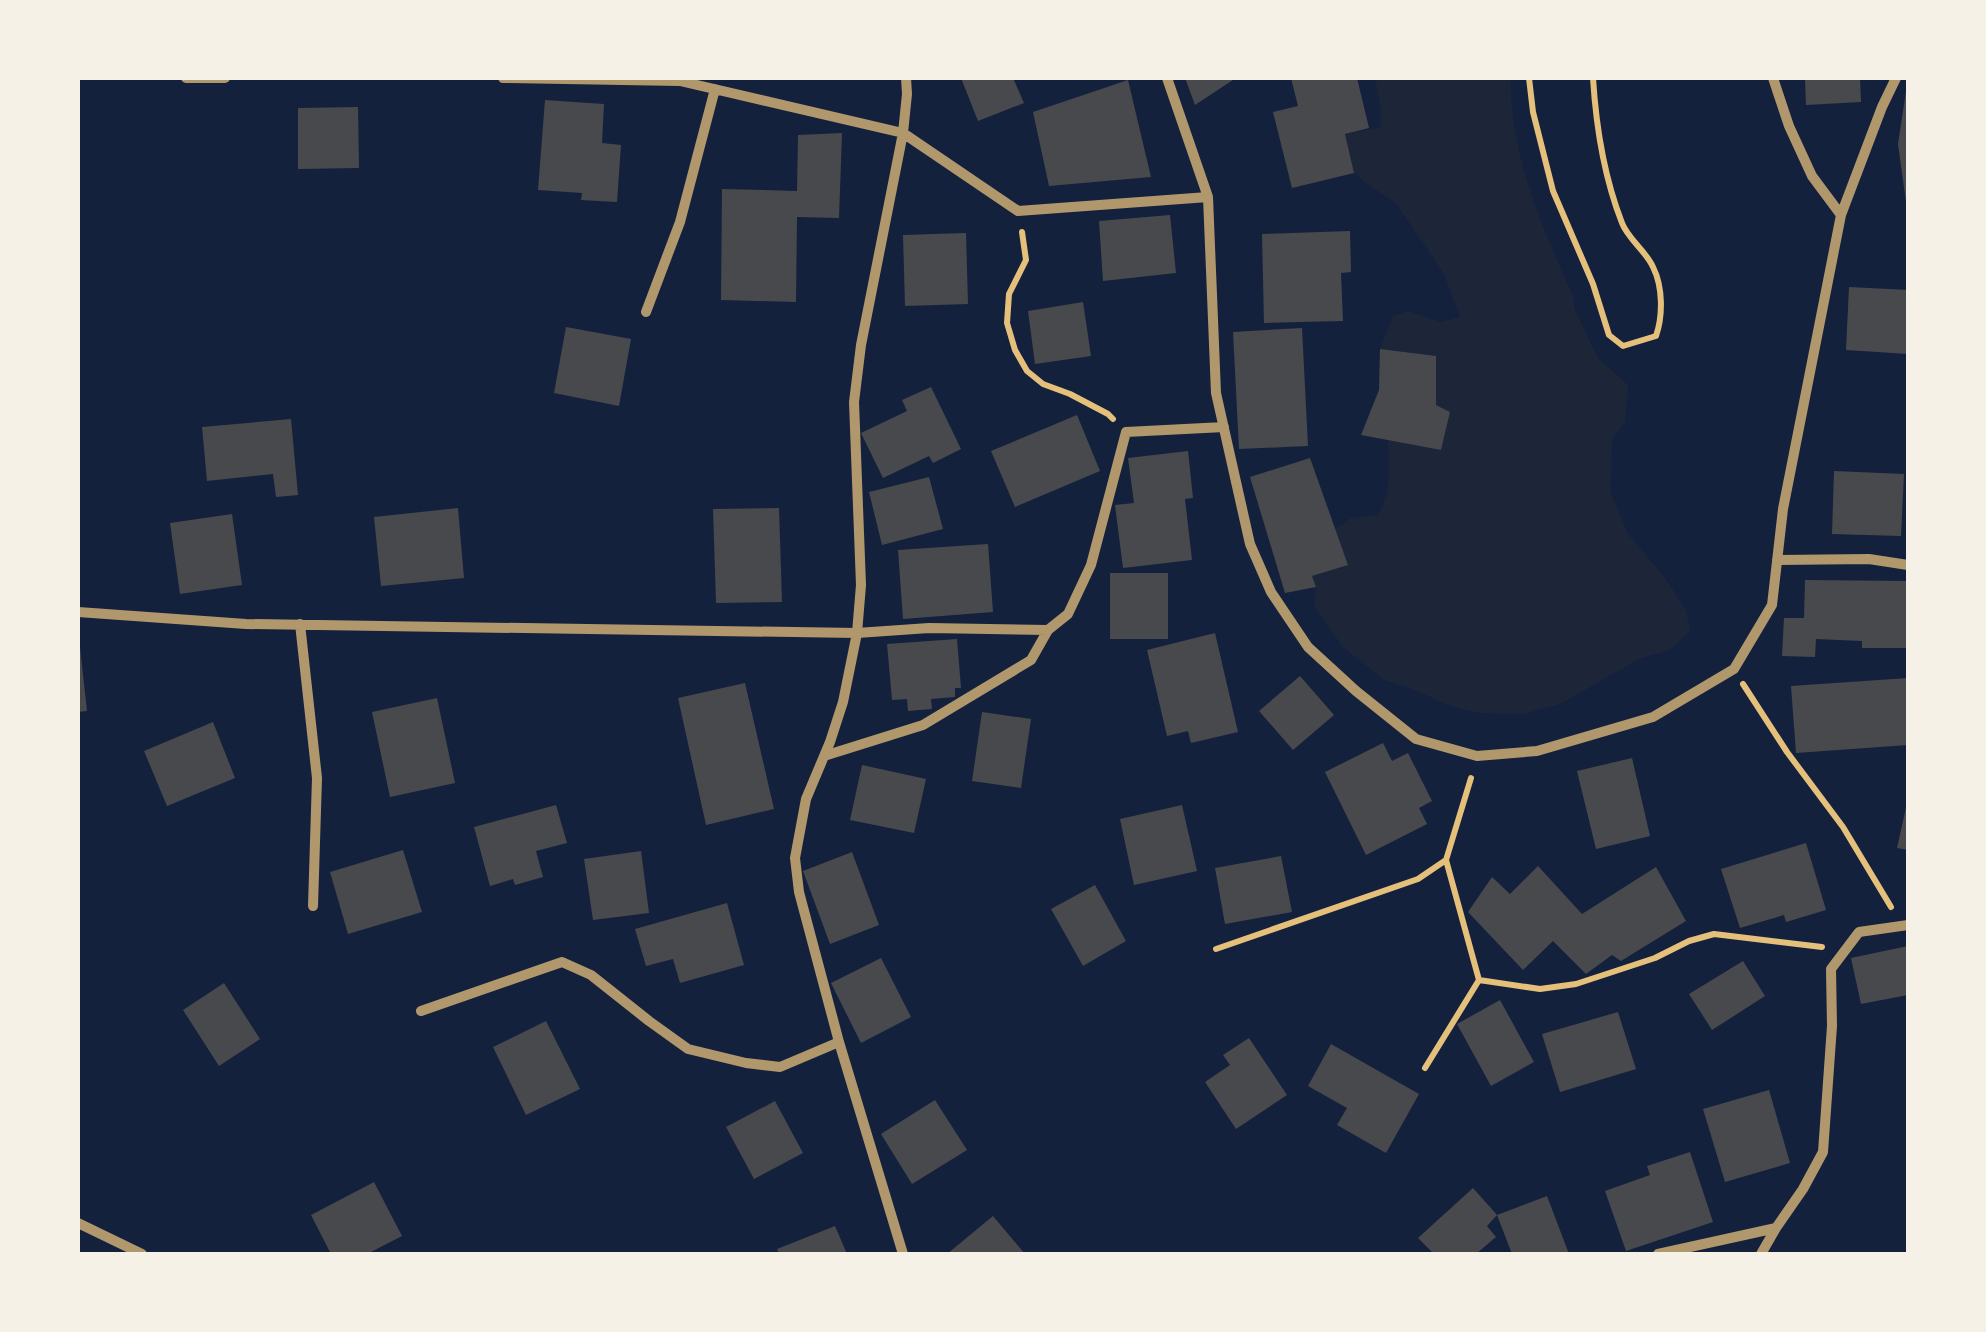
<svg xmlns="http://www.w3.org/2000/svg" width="1986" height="1332" viewBox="0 0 1986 1332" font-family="Lato,sans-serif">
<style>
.green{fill:#1d2539}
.building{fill:#48494c}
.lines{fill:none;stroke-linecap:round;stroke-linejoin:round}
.path{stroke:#e5c07b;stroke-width:6}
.minor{stroke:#b1986c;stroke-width:10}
</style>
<rect width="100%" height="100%" fill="#14213d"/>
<!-- green -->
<path class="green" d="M1375 78H1511C1509 152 1543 231 1574 298V308L1598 358 1628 385 1625 422 1612 439 1610 491 1628 534 1666 579 1686 610 1690 631 1670 650 1641 658 1560 704 1523 714 1480 713 1453 707 1410 688 1384 680 1343 647 1314 606 1316 587 1312 576 1348 565 1335 529 1351 518 1378 515C1392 491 1389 466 1388 440L1441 450 1450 412 1436 405V356L1380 349 1393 316 1408 311 1441 322 1460 317 1444 274 1396 203 1367 184 1354 173 1345 134 1381 127V109Z"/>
<!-- building -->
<path class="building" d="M961 78H1013L1024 103 978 121Z
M1185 78H1236L1195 105Z
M1291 78H1357L1369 128 1345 134 1354 173 1292 188 1273 112 1298 106Z
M1805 78H1860L1861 102 1806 105Z
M1128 80 1151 177 1049 186 1033 112Z
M1906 91H1908V202H1906L1898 144Z
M545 100 604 104 602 143 621 145 617 202 581 200 582 193 538 190Z
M358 107 359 168 298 169V108Z
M842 133 839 218 797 217 796 302 721 300 722 189 797 191 798 135Z
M1170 215 1176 273 1103 281 1099 221Z
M1350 231 1351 272 1341 273 1343 321 1264 323 1262 234Z
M966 233 968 304 905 306 903 235Z
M1849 287 1908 290V354L1846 350Z
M1083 302 1091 356 1035 364 1028 311Z
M566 327 631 339 619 406 554 393Z
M1302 328 1308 446 1239 449 1233 332Z
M1380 349 1436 356V405L1450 412 1441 450 1361 435 1379 390Z
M931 387 961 449 933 463 929 456 883 478 861 433 907 411 902 400Z
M1077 415 1100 471 1015 507 991 451Z
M291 419 298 495 276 497 273 474 207 481 202 427Z
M1188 451 1193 498 1185 499 1192 560 1123 568 1115 505 1134 503 1128 458Z
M1310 458 1348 565 1312 576 1316 587 1285 593 1250 477Z
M1834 471 1904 474 1901 536 1832 534Z
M929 477 943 529 882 545 869 492Z
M458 508 464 578 381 586 374 517Z
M779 508 782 602 716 603 713 509Z
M232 514 242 585 180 594 170 523Z
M988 544 993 612 903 619 898 550Z
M1110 573H1168V639H1110Z
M1805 580 1908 581V648H1862V641L1816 639 1815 657 1782 656 1784 618H1804Z
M1215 633 1238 732 1191 743 1188 731 1167 736 1147 650Z
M957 639 961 688H955V697L931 699 932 709 908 711 907 699 892 700 887 644Z
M78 647H80L87 711 78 712Z
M1300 676 1334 715 1293 750 1259 711Z
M1908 678V745L1796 753 1791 686Z
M745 683 774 809 706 825 678 698Z
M437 698 455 783 390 797 372 712Z
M982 712 1031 719 1021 788 972 781Z
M213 722 235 778 167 806 144 751Z
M1383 743 1392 761 1408 753 1432 801 1419 808 1427 824 1366 855 1325 772Z
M1632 758 1650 836 1596 849 1577 771Z
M862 765 926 779 914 833 850 820Z
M1907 803H1908V850L1897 848Z
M556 805 567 843 536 851 543 877 515 885 513 879 490 886 474 827Z
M1182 805 1197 871 1134 885 1120 819Z
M1806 843 1826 910 1786 922 1784 915 1740 928 1721 869Z
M403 850 422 912 348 934 330 872Z
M641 851 649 913 593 920 584 859Z
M852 852 879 925 830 944 803 871Z
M1281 856 1292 912 1225 924 1215 868Z
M1538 866 1582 914 1656 867 1686 921 1621 961 1612 955 1586 974 1553 941 1523 970 1468 912 1492 877 1510 894Z
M1095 885 1126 941 1083 966 1051 909Z
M727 903 744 965 680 983 673 959 646 966 635 929Z
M1908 946V995L1861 1004 1851 958Z
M881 958 911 1017 861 1043 831 983Z
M1743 961 1765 996 1712 1030 1689 994Z
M224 983 260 1039 219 1066 183 1010Z
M1500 1000 1534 1062 1491 1086 1457 1024Z
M1618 1012 1636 1069 1560 1092 1542 1034Z
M546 1021 580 1089 526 1115 493 1047Z
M1249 1038 1287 1095 1236 1129 1205 1082 1230 1065 1223 1055Z
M1331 1044 1419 1094 1386 1153 1337 1125 1347 1108 1308 1086Z
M1769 1090 1790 1163 1725 1182 1703 1109Z
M935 1100 967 1150 912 1184 881 1134Z
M775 1101 803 1153 754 1179 726 1127Z
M1690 1152 1713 1222 1626 1251 1605 1191 1650 1175 1647 1166Z
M374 1182 402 1236 367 1254H331L311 1215Z
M1473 1188 1497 1215 1487 1226 1496 1237 1476 1254H1434L1418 1238Z
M1547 1196 1569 1254H1512L1497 1215Z
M993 1216 1025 1254H947Z
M835 1226 847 1254H779L777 1249Z"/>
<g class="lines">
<!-- path -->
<path class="path" d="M1529 78 1533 112 1553 191 1593 284 1609 335 1623 346 1656 336C1663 316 1663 287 1653 267 1646 251 1628 239 1622 223 1604 177 1596 126 1593 78
M1022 232 1026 260 1009 294 1007 323 1015 350 1027 371 1043 384 1070 394 1108 414 1113 419
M1743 684 1787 752 1843 827 1891 907
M1216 949 1418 879 1446 860 1471 778
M1479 980 1540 989 1576 984 1655 958 1689 941 1714 934 1822 947
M1425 1068 1479 980 1446 860"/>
<!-- minor -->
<path class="minor" d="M186 78H225
M503 78 680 81 903 133 1018 211 1208 197
M1167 78 1208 197 1216 393 1250 544 1271 592 1308 647 1356 691 1416 739 1477 756 1537 751 1653 717 1734 669 1772 605 1783 509 1841 215 1882 107 1896 78
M1773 78 1789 126 1812 176 1841 215
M646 312 680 222 715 89
M1777 560 1869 559 1908 565
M78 612 246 624 857 633 929 628 1048 630 1068 614 1091 565 1126 432 1224 427
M300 624 317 778 313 906
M824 756 923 725 1031 660 1048 630
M421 1011 562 962 591 975 649 1021 688 1049 746 1063 780 1067 839 1042
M78 1223 142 1254
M903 1254 839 1042 799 892 795 858 806 799 830 742 843 702 857 633 861 585 854 402 861 345 903 133 907 94 906 78
M1658 1254 1776 1228
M1761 1254 1776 1228 1803 1189 1823 1152 1832 1026 1831 969 1859 932 1908 925"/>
</g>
<!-- border -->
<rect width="1986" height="1332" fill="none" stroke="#f6f1e7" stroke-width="160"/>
</svg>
